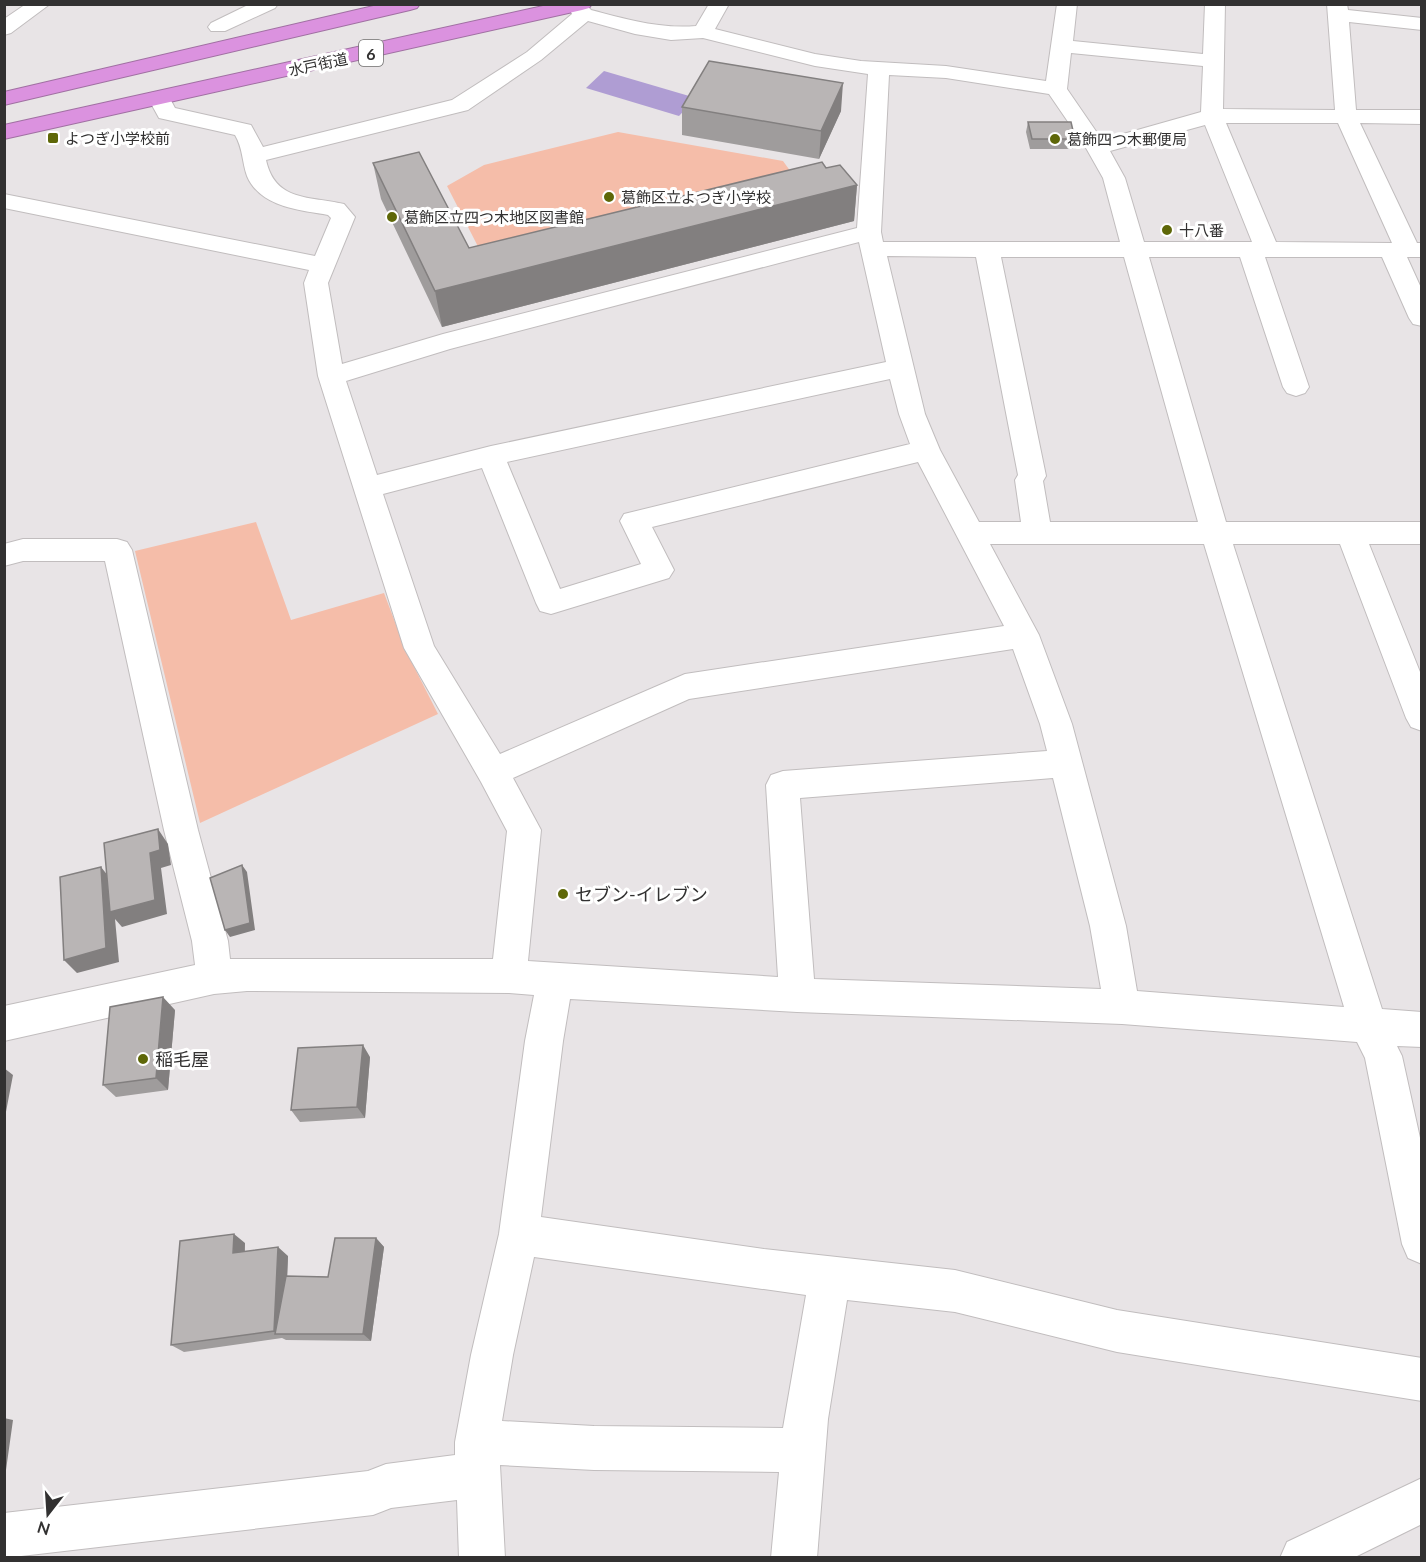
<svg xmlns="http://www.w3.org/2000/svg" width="1426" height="1562" viewBox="0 0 1426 1562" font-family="Lato,'Noto Sans JP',sans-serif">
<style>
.green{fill:#f5bda9}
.water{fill:#af9dd3}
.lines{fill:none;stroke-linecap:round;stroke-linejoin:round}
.minor-casing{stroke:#c1bdbe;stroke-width:2}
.highway-casing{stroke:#a070a2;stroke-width:2}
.minor{fill:#fff;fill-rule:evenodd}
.highway{fill:#db92df;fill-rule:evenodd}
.wall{fill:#9f9c9c}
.shaded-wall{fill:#827f7f}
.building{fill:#b9b5b5;stroke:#827f7f;stroke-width:1.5}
.poi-dot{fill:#5e6708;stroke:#fff;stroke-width:2}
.labels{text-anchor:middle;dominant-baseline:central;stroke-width:6;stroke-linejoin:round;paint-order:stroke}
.far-street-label{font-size:15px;fill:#323131;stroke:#fff}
.far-poi-label{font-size:15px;fill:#323131;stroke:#fff;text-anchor:start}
.shield{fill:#fff;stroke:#706f6f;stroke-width:1.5}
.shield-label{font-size:16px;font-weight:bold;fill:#323131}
.poi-label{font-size:18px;fill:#323131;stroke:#fff;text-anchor:start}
</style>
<rect width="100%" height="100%" fill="#e8e4e6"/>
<!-- green -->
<path class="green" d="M618 132 783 161 804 190 489 268 447 186 484 165Z
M256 522 291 620 384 593 406 651 438 714 200 823 135 551Z"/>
<!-- water -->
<path class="water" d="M604 71 696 98 679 116 586 88Z"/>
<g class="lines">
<!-- minor casing -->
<g class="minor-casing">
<path id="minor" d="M26 4H50L11 33 4 35V19Z
M250 4H278L275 8 225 31H211L208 27 211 23Z
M567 4H586L591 10C626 19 659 29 696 26L709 4H729L715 29 815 54 861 61 946 66 1046 81 1057 4H1077L1073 41 1203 54 1205 4H1225L1223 109 1335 110 1327 4H1347L1348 10 1422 18V30L1349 22 1356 110H1422V124L1360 123 1417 243H1422V257H1407L1422 290V326L1413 324 1409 318 1382 257H1265L1309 387 1305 393 1296 396 1287 393 1283 387 1240 257H1149L1226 522H1422V544H1369L1422 677V731L1411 727 1406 718 1340 544H1233L1382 1009 1422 1012V1047L1397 1046 1402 1056 1422 1147V1264L1408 1258 1402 1244 1365 1058 1357 1042 1122 1024 797 1012 570 999 563 1041 541 1217 764 1249 955 1270 1117 1310 1422 1358V1401L1117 1352 955 1312 847 1300 828 1419 817 1558H771L779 1472 594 1470 500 1465 505 1558H459L457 1500 391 1508 373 1515 4 1558V1513L368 1471 386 1464 455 1455V1442L471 1355 499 1234 525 1041 534 995 509 993 247 991 214 994 4 1041V1006L195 965 192 941 164 830 105 561H23L4 566V544L23 539H117L127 542 132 550 198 830 228 941 230 959H493L507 831 481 782 404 648 318 376 304 283 309 270 4 208V194L315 256 331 218 328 215C299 210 260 207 247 176 242 162 243 148 235 135L159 118 148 98 151 93 159 92 167 93 175 108 251 125 263 147 452 100 527 52 572 14ZM588 21 635 34 671 40 703 38 815 66 868 74 857 228 443 334 342 364 328 283 355 217 344 204C310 196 275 202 266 160L468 110 541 60ZM1071 53 1203 66 1201 112 1102 140 1067 89ZM889 75 946 78 1049 94 1086 148 1103 178 1120 242H883L881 232ZM1226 123H1338L1392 243 1276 242ZM1205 125 1252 242H1144L1125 178 1110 151ZM859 242 886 362 491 446 377 475 346 381 450 349ZM887 256 976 257 1018 475 1015 480 1021 522H979L940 450 925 414ZM1001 257H1124L1198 522H1050L1043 481 1046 476ZM890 379 899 414 910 444 624 514 620 521 641 564 560 589 507 462ZM918 462 1004 626 685 674 500 754 434 646 383 494 482 468 536 603 540 611 551 614 669 578 674 570 652 527ZM990 544H1204L1344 1007 1137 991 1126 926 1072 724 1039 635ZM1013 649 1040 724 1047 751 783 771 771 775 766 785 778 977 528 961 541 830 513 778 689 699ZM1053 778 1090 926 1101 989 814 979 800 798ZM534 1257 806 1295 783 1428 594 1426 502 1421 513 1355Z
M1422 1478V1524L1353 1558H1280L1287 1542Z"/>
</g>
<!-- highway casing -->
<g class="highway-casing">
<path id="highway" d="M382 4H420L417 8 410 10 4 105V92Z
M552 4H592L589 8 582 10 4 139V125Z"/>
</g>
<!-- minor -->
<use href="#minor" class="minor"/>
<!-- highway -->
<use href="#highway" class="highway"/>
</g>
<!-- wall -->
<path class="wall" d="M682 107 841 111 819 159 682 135Z
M1028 122 1075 139 1073 149H1030L1026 132Z
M373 163 469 248 826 168 857 185 854 221 442 327 381 199Z
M175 1010 168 1090 116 1097 103 1085Z
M370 1057 365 1118 300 1122 291 1110Z
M376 1238 384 1247 371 1341 286 1340 282 1338 184 1352 171 1345 245 1243V1251L288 1256 287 1276 328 1277Z"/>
<!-- shaded-wall -->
<path class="shaded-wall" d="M843 83 841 111 819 159 821 131Z
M857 185 854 221 442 327 435 291Z
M158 829 168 844 171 865 161 868 167 914 122 927 115 919 119 962 77 973 64 960 101 867 113 882 150 853Z
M242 865 247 872 255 930 230 937 225 930Z
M163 997 175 1010 168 1090 156 1078Z
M363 1045 370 1057 365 1118 357 1107Z
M4 1068 13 1075 5 1117 4 1116Z
M234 1234 245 1243 244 1261 233 1253Z
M376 1238 384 1247 371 1341 363 1334Z
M278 1247 288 1256 285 1334H278L274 1331Z
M4 1418 13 1420 6 1470H4Z"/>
<!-- building -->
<path class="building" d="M709 61 843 83 821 131 682 107Z
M1028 122H1071L1075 139H1032Z
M419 152 469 248 822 162 826 168 840 165 857 185 435 291 373 163Z
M158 829 160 850 150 853 155 900 110 912 104 843Z
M242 865 250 923 225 930 210 878Z
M101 867 106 948 64 960 60 877Z
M163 997 156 1078 103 1085 110 1007Z
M363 1045 357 1107 291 1110 298 1048Z
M234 1234 233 1253 278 1247 274 1331 171 1345 180 1241Z
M335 1238H376L363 1334H275L286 1276 328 1277Z"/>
<!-- markers -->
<g class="poi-dot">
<rect x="47" y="132" width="12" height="12" rx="3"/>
<circle cx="1055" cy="139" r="6"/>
<circle cx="609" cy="197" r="6"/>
<circle cx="392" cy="217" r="6"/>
<circle cx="1167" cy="230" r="6"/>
<circle cx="563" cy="894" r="6"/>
<circle cx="143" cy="1059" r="6"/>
</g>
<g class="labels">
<!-- far-street labels -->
<g class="far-street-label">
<text transform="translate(318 64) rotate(-12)">水戸街道</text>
</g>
<!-- far-poi labels -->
<g class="far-poi-label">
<text x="65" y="138">よつぎ小学校前</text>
<text x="1067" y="139">葛飾四つ木郵便局</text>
<text x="621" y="197">葛飾区立よつぎ小学校</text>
<text x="404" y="217">葛飾区立四つ木地区図書館</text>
<text x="1179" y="230">十八番</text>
</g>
<!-- shield labels -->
<rect class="shield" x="359" y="40" width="24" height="26" rx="4.5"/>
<g class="shield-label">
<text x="371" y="53">6</text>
</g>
<!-- poi labels -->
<g class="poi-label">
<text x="575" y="894">セブン-イレブン</text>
<text x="155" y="1059">稲毛屋</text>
</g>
</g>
<!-- border -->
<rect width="1426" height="1562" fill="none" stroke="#323131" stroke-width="12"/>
<!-- north arrow -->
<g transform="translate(48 1514) rotate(197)" stroke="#ffffff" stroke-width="4.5" paint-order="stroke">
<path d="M0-4.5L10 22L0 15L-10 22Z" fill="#323131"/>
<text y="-9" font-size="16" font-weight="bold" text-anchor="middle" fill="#323131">N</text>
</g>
</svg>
